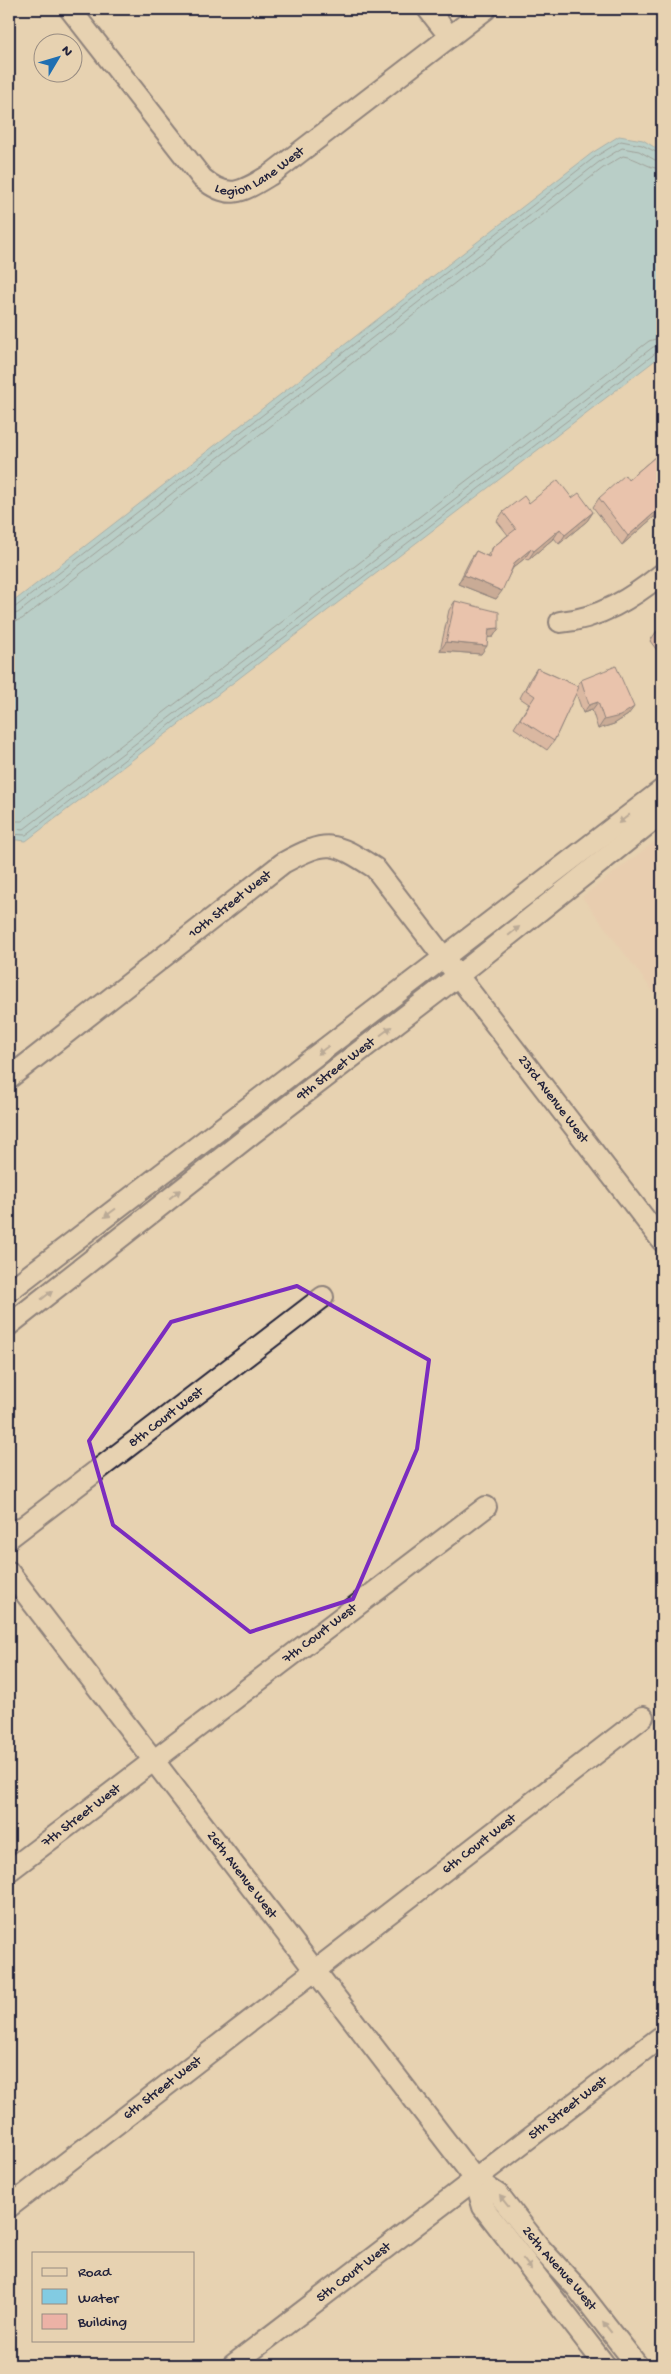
<svg xmlns="http://www.w3.org/2000/svg" width="671" height="2374" viewBox="0 0 671 2374" font-family="'Gochi Hand',sans-serif">
<style>
.built{fill:#e8c8ae}
.water{fill:#82cbe2;stroke:#5c879f}
.lines{fill:none;stroke-linecap:round;stroke-linejoin:round}
.shore{stroke:#48667e;stroke-width:1}
.minor-casing{stroke:#22223b;stroke-width:24}
.minor{stroke:#e7d2b1;stroke-width:20}
.wall{fill:#cb998f;stroke:#22223b}
.shaded-wall{fill:#a57d74;stroke:#22223b}
.building{fill:#ecb2a6;stroke:#22223b}
.oneway{fill:#847a76}
.marked{fill:none;stroke:#7b2cbf;stroke-width:4;stroke-linejoin:round}
.labels{text-anchor:middle;dominant-baseline:central;stroke-width:4;stroke-linejoin:round;paint-order:stroke}
.street-label{font-size:14px;fill:#22223b;stroke:#e7d2b1}
</style>
<rect width="100%" height="100%" fill="#e7d2b1"/>
<filter id="ink" filterUnits="userSpaceOnUse"><feTurbulence type="fractalNoise" baseFrequency=".02" numOctaves="2"/><feDisplacementMap in="SourceGraphic" scale="10" xChannelSelector="R" yChannelSelector="G"/><feConvolveMatrix kernelMatrix="1 2 1 2 8 2 1 2 1" color-interpolation-filters="sRGB"/></filter>
<g filter="url(#ink)">
<!-- built -->
<path class="built" d="M662 836V1003L582 897Z"/>
<!-- water -->
<path class="water" d="M619 136 643 140 662 152V355L26 841 9 839V605L592 153Z"/>
<g class="lines">
<!-- shore -->
<path class="shore" d="M9 609 14 608 595 157 621 141 642 145 662 155
M9 615 18 613 599 162 622 148 639 151 655 160 662 162
M9 623 22 619 603 168 623 156C638 158 649 169 662 169
M9 821H22L649 341 662 337
M9 828 24 829 653 347 662 345
M9 834 26 835 657 352 662 351"/>
<!-- minor casing -->
<g class="minor-casing">
<g id="minor">
<path id="s1" d="M70 9 202 178C229 201 242 192 270 175L486 9"/>
<path d="M428 9 450 37"/>
<path d="M560 622C599 619 632 598 662 574"/>
<path id="s2" d="M9 1078 283 863C328 839 333 841 375 868L662 1241"/>
<path d="M9 1291 662 790"/>
<path id="s3" d="M9 1325 253 1133 459 975 662 813"/>
<path id="s4" d="M9 1538 323 1297"/>
<path id="s5" d="M9 1572 475 2179 499 2195 541 2249 577 2288 637 2365"/>
<path id="s6" d="M9 1871 486 1507"/>
<path d="M475 2179 483 2207 605 2365"/>
<path id="s7" d="M9 2207C220 2043 432 1882 643 1717"/>
<path id="s8" d="M233 2365 662 2036"/>
</g>
</g>
<!-- minor -->
<use href="#minor" class="minor"/>
</g>
<!-- wall -->
<path class="wall" d="M662 451V515L657 520 654 517 622 545 593 507 599 498 628 480Z
M572 498 593 512 587 521 559 544 554 538 528 560 525 558 513 568 496 599 458 584 470 560 476 551 487 556 493 547 508 535 497 521 503 512 529 503Z
M455 601 499 628 493 637H488L481 654 440 651 449 610Z
M662 627V657L650 641 656 632Z
M537 668 577 686 581 680 628 715 614 724 598 729 592 710 583 713 576 693 554 741 547 750 514 728 529 704 520 698 531 677Z"/>
<!-- shaded-wall -->
<path class="shaded-wall" d="M660 508 654 517 622 545 628 536Z
M593 512 587 521 559 544 565 535Z
M662 512V515L657 520Z
M560 529 554 538 528 560 534 551Z
M531 549 525 558 509 571 515 562Z
M464 575 502 591 496 599 458 584Z
M499 628 493 637 483 638 489 629Z
M446 642 487 646 481 654 440 651Z
M598 702 592 710 583 713 589 705Z
M634 707 628 715 614 724 598 729 604 720Z"/>
<!-- building -->
<path class="building" d="M662 451V510L660 508 628 536 599 498 625 475 628 480Z
M558 480 572 498 579 493 593 512 565 535 560 529 534 551 531 549 515 562 502 591 464 575 476 551 489 557 493 547 516 529 503 512 524 496 529 503Z
M455 601 499 612V628L489 629 487 646 446 642Z
M662 627V640L656 632Z
M616 666 634 707 620 716 604 720 598 702 589 705 581 680Z
M537 668 579 687 554 741 520 719 535 696 526 690Z"/>
<!-- one-way arrows -->
<defs><path id="oneway-solid" d="M-6-.8H1V-3.2L6.5 0L1 3.2V.8H-6Z" transform="scale(1.25)"/></defs>
<g class="oneway">
<use href="#oneway-solid" transform="translate(624 819) rotate(142)"/>
<use href="#oneway-solid" transform="translate(514 931) rotate(-39)"/>
<use href="#oneway-solid" transform="translate(386 1031) rotate(-37)"/>
<use href="#oneway-solid" transform="translate(323 1050) rotate(143)"/>
<use href="#oneway-solid" transform="translate(175 1194) rotate(-38)"/>
<use href="#oneway-solid" transform="translate(110 1213) rotate(143)"/>
<use href="#oneway-solid" transform="translate(47 1295) rotate(-38)"/>
<use href="#oneway-solid" transform="translate(504 2201) rotate(-129)"/>
<use href="#oneway-solid" transform="translate(527 2264) rotate(52)"/>
<use href="#oneway-solid" transform="translate(607 2327) rotate(-128)"/>
</g>
</g>
<!-- marked area -->
<path d="M0 0H671V2374H0ZM297 1286 429 1360 417 1449 353 1599 250 1632 113 1525 89 1441 171 1322Z" fill="#e7d2b1" fill-opacity=".55" fill-rule="evenodd"/>
<path class="marked" d="M297 1286 429 1360 417 1449 353 1599 250 1632 113 1525 89 1441 171 1322Z"/>
<g class="labels">
<!-- street labels -->
<g class="street-label">
<text stroke="none"><textPath href="#s1" startOffset="281">Legion Lane West</textPath></text>
<text stroke="none"><textPath href="#s2" startOffset="281">10th Street West</textPath></text>
<text stroke="none"><textPath href="#s3" startOffset="415">9th Street West</textPath></text>
<text stroke="none"><textPath href="#s2" startOffset="741">23rd Avenue West</textPath></text>
<text stroke="none"><textPath href="#s4" startOffset="198">8th Court West</textPath></text>
<text stroke="none"><textPath href="#s6" startOffset="391">7th Court West</textPath></text>
<text stroke="none"><textPath href="#s6" startOffset="91">7th Street West</textPath></text>
<text stroke="none"><textPath href="#s7" startOffset="594">6th Court West</textPath></text>
<text stroke="none"><textPath href="#s5" startOffset="382">26th Avenue West</textPath></text>
<text stroke="none"><textPath href="#s7" startOffset="194">6th Street West</textPath></text>
<text stroke="none"><textPath href="#s8" startOffset="422">5th Street West</textPath></text>
<text stroke="none"><textPath href="#s5" startOffset="889">26th Avenue West</textPath></text>
<text stroke="none"><textPath href="#s8" startOffset="152">5th Court West</textPath></text>
</g>
</g>
<!-- margin -->
<rect width="671" height="2374" fill="none" stroke="#e7d2b1" stroke-width="30"/>
<rect x="15" y="15" width="641" height="2344" fill="none" stroke="#22223b" stroke-width="2" filter="url(#ink)"/>
<!-- legend -->
<rect x="32" y="2252" width="162" height="90" fill="#e7d2b1" stroke="#988c82"/>
<rect x="42" y="2268" width="25" height="8" fill="#e7d2b1" stroke="#988c82"/>
<text x="78" y="2276" font-size="15" fill="#22223b">Road</text>
<rect x="42" y="2289" width="25" height="15" fill="#82cbe2" stroke="#988c82"/>
<text x="78" y="2302" font-size="15" fill="#22223b">Water</text>
<rect x="42" y="2314" width="25" height="15" fill="#ecb2a6" stroke="#988c82"/>
<text x="78" y="2326" font-size="15" fill="#22223b">Building</text>
<!-- north arrow -->
<g transform="translate(58 58) rotate(52)"><circle r="24" fill="#e7d2b1" stroke="#988c82"/>
<path d="M0-4L9 19L0 12L-9 19Z" fill="#1f6fb2"/>
<text y="-8" font-size="14" font-weight="bold" text-anchor="middle" fill="#22223b">N</text>
</g>
</svg>
